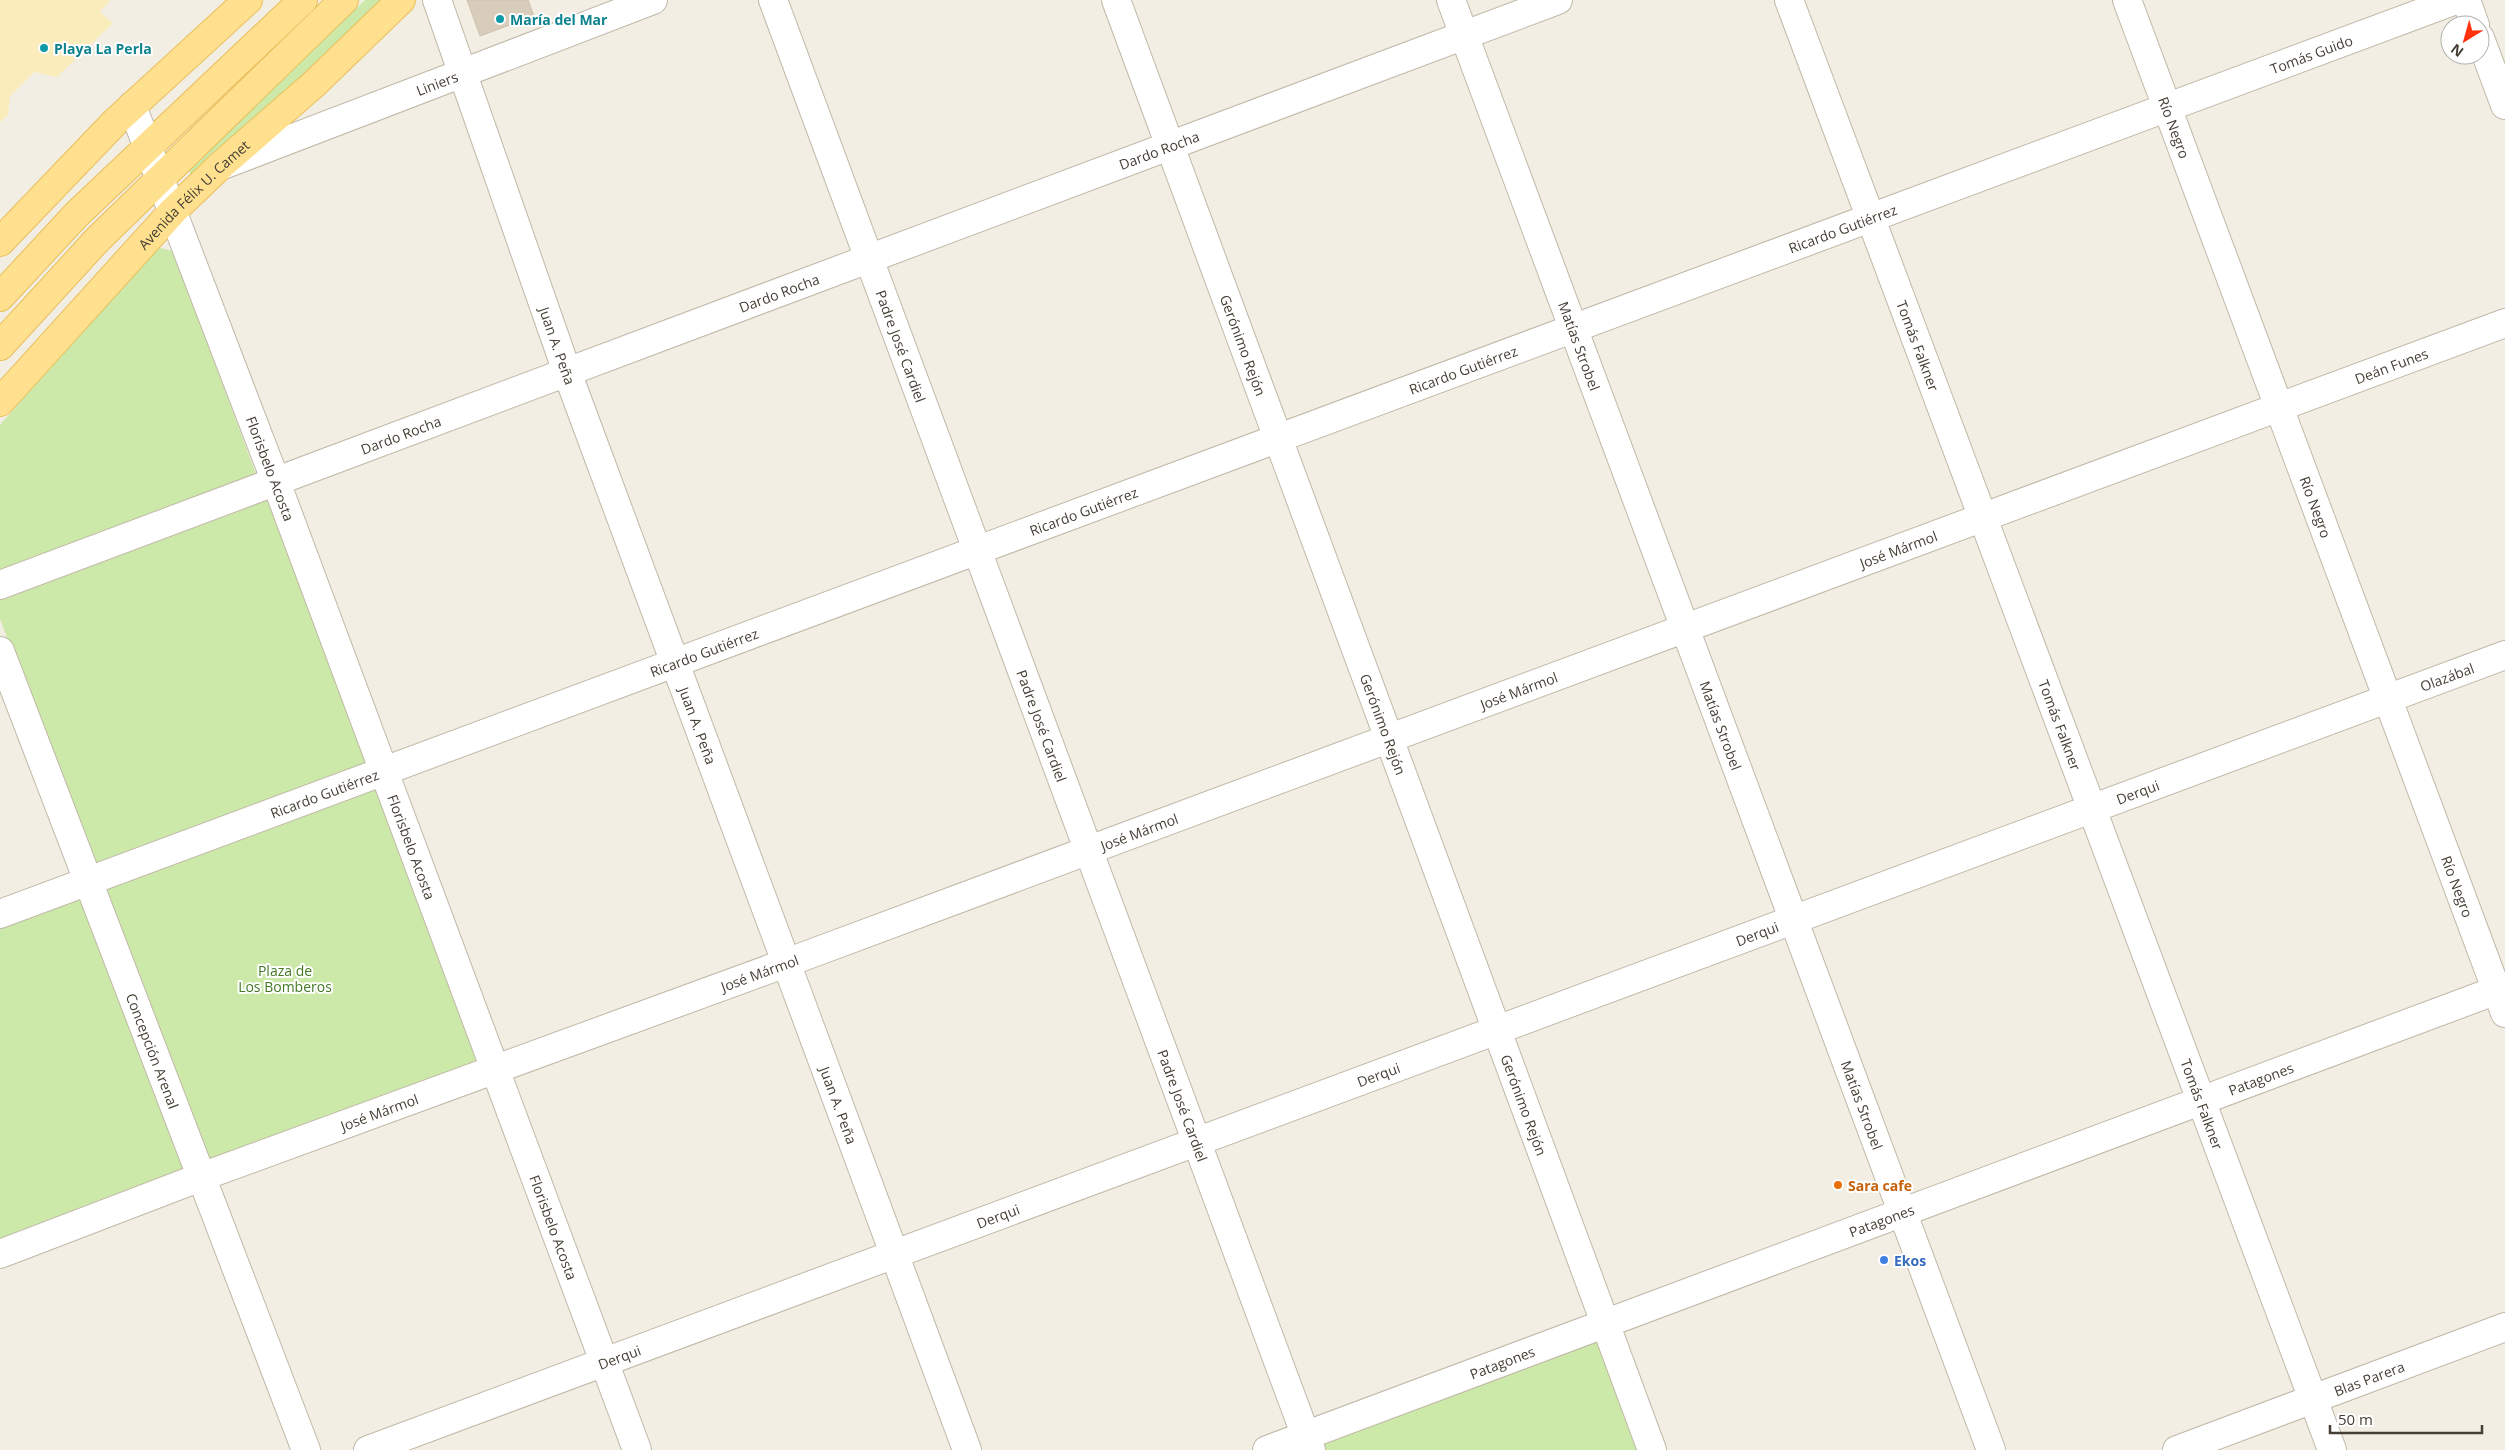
<svg xmlns="http://www.w3.org/2000/svg" width="2505" height="1450" viewBox="0 0 2505 1450" font-family="'Open Sans',sans-serif">
<style>
.green{fill:#cce9a9}
.sand{fill:#faedbb}
.building{fill:#d8ccbb;stroke:#d0c1ab}
.lines{fill:none;stroke-linecap:round;stroke-linejoin:round}
.minor-casing{stroke:#c1b8a8;stroke-width:30}
.major-casing{stroke:#e9bf5a;stroke-width:30}
.minor{stroke:#fff;stroke-width:28}
.major{stroke:#ffe08f;stroke-width:28}
.culture-dot{fill:#0f9aa8;stroke:#fff;stroke-width:2}
.food-dot{fill:#e8710a;stroke:#fff;stroke-width:2}
.shop-dot{fill:#3f7fe0;stroke:#fff;stroke-width:2}
.labels{text-anchor:middle;dominant-baseline:central;stroke-width:4;stroke-linejoin:round;paint-order:stroke}
.culture-label{font-size:14px;font-weight:bold;fill:#0d838f;stroke:#fff;text-anchor:start}
.street-label{font-size:14px;fill:#443e33;stroke:#fff}
.park-label{font-size:14px;fill:#447824;stroke:#fff}
.food-label{font-size:14px;font-weight:bold;fill:#c56008;stroke:#fff;text-anchor:start}
.shop-label{font-size:14px;font-weight:bold;fill:#366cbe;stroke:#fff;text-anchor:start}
</style>
<rect width="100%" height="100%" fill="#f2eee3"/>
<!-- green -->
<path class="green" d="M365 0H386L192 176 190 175 189 169Z
M156 247 173 251 256 474 0 570V425Z
M267 499 368 766 95 869 0 619V598Z
M383 778 484 1070 0 1249V921Z
M1598 1337 1640 1450H1322L1319 1442Z"/>
<!-- sand -->
<path class="sand" d="M0 0H110L100 12 113 23 57 77 34 72 10 96 8 115 0 122Z"/>
<!-- building -->
<path class="building" d="M467 0H528L534 16 480 36Z"/>
<g class="lines">
<!-- minor casing -->
<g class="minor-casing">
<g id="minor">
<path id="s1" d="M437 0 567 372 967 1450"/>
<path id="s2" d="M773 0 1311 1450"/>
<path id="s3" d="M1116 0 1652 1450"/>
<path id="s4" d="M1451 0 1991 1450"/>
<path id="s5" d="M1789 0 2332 1450"/>
<path id="s6" d="M2127 0 2505 1013"/>
<path d="M2466 0 2475 25"/>
<path d="M2480 38 2505 105"/>
<path id="s7" d="M132 106 276 482 637 1450"/>
<path id="s8" d="M223 165 653 0"/>
<path id="s9" d="M0 585 1558 0"/>
<path id="s10" d="M0 651 306 1450"/>
<path id="s11" d="M0 914 2456 0"/>
<path id="s12" d="M0 1254 201 1177 786 963 2505 323"/>
<path id="s13" d="M368 1450 2505 655"/>
<path id="s14" d="M1267 1450 2505 987"/>
<path id="s15" d="M2177 1450 2505 1327"/>
</g>
</g>
<!-- major casing -->
<g class="major-casing">
<g id="major">
<path d="M0 242 116 121 248 0"/>
<path d="M0 297 76 215 303 0"/>
<path d="M0 346 97 240 344 0"/>
<path id="s16" d="M0 402 173 211 220 166 314 84 401 0"/>
</g>
</g>
<!-- minor -->
<use href="#minor" class="minor"/>
<!-- major -->
<use href="#major" class="major"/>
</g>
<!-- markers -->
<g class="culture-dot">
<circle cx="500" cy="19" r="5"/>
<circle cx="44" cy="48" r="5"/>
</g>
<circle class="food-dot" cx="1838" cy="1185" r="5"/>
<circle class="shop-dot" cx="1884" cy="1260" r="5"/>
<g class="labels">
<!-- culture labels -->
<g class="culture-label">
<text x="510" y="19">María del Mar</text>
<text x="54" y="48">Playa La Perla</text>
</g>
<!-- street labels -->
<g class="street-label">
<text stroke="none"><textPath href="#s11" startOffset="2466">Tomás Guido</textPath></text>
<text stroke="none"><textPath href="#s8" startOffset="229">Liniers</textPath></text>
<text stroke="none"><textPath href="#s6" startOffset="136">Río Negro</textPath></text>
<text stroke="none"><textPath href="#s9" startOffset="1238">Dardo Rocha</textPath></text>
<text stroke="none"><textPath href="#s16" startOffset="284">Avenida Félix U. Camet</textPath></text>
<text stroke="none"><textPath href="#s11" startOffset="1966">Ricardo Gutiérrez</textPath></text>
<text stroke="none"><textPath href="#s9" startOffset="832">Dardo Rocha</textPath></text>
<text stroke="none"><textPath href="#s2" startOffset="369">Padre José Cardiel</textPath></text>
<text stroke="none"><textPath href="#s3" startOffset="368">Gerónimo Rejón</textPath></text>
<text stroke="none"><textPath href="#s4" startOffset="369">Matías Strobel</textPath></text>
<text stroke="none"><textPath href="#s1" startOffset="366">Juan A. Peña</textPath></text>
<text stroke="none"><textPath href="#s5" startOffset="369">Tomás Falkner</textPath></text>
<text stroke="none"><textPath href="#s12" startOffset="2551">Deán Funes</textPath></text>
<text stroke="none"><textPath href="#s11" startOffset="1561">Ricardo Gutiérrez</textPath></text>
<text stroke="none"><textPath href="#s9" startOffset="428">Dardo Rocha</textPath></text>
<text stroke="none"><textPath href="#s7" startOffset="388">Florisbelo Acosta</textPath></text>
<text stroke="none"><textPath href="#s6" startOffset="541">Río Negro</textPath></text>
<text stroke="none"><textPath href="#s11" startOffset="1156">Ricardo Gutiérrez</textPath></text>
<text stroke="none"><textPath href="#s12" startOffset="2025">José Mármol</textPath></text>
<text stroke="none"><textPath href="#s11" startOffset="751">Ricardo Gutiérrez</textPath></text>
<text stroke="none"><textPath href="#s13" startOffset="2218">Olazábal</textPath></text>
<text stroke="none"><textPath href="#s12" startOffset="1620">José Mármol</textPath></text>
<text stroke="none"><textPath href="#s2" startOffset="774">Padre José Cardiel</textPath></text>
<text stroke="none"><textPath href="#s3" startOffset="772">Gerónimo Rejón</textPath></text>
<text stroke="none"><textPath href="#s4" startOffset="774">Matías Strobel</textPath></text>
<text stroke="none"><textPath href="#s5" startOffset="774">Tomás Falkner</textPath></text>
<text stroke="none"><textPath href="#s1" startOffset="771">Juan A. Peña</textPath></text>
<text stroke="none"><textPath href="#s11" startOffset="346">Ricardo Gutiérrez</textPath></text>
<text stroke="none"><textPath href="#s13" startOffset="1888">Derqui</textPath></text>
<text stroke="none"><textPath href="#s12" startOffset="1215">José Mármol</textPath></text>
<text stroke="none"><textPath href="#s7" startOffset="792">Florisbelo Acosta</textPath></text>
<text stroke="none"><textPath href="#s6" startOffset="946">Río Negro</textPath></text>
<text stroke="none"><textPath href="#s13" startOffset="1482">Derqui</textPath></text>
<text stroke="none"><textPath href="#s12" startOffset="810">José Mármol</textPath></text>
<text stroke="none"><textPath href="#s10" startOffset="428">Concepción Arenal</textPath></text>
<text stroke="none"><textPath href="#s13" startOffset="1078">Derqui</textPath></text>
<text stroke="none"><textPath href="#s14" startOffset="1061">Patagones</textPath></text>
<text stroke="none"><textPath href="#s5" startOffset="1179">Tomás Falkner</textPath></text>
<text stroke="none"><textPath href="#s2" startOffset="1179">Padre José Cardiel</textPath></text>
<text stroke="none"><textPath href="#s3" startOffset="1178">Gerónimo Rejón</textPath></text>
<text stroke="none"><textPath href="#s4" startOffset="1179">Matías Strobel</textPath></text>
<text stroke="none"><textPath href="#s1" startOffset="1176">Juan A. Peña</textPath></text>
<text stroke="none"><textPath href="#s12" startOffset="405">José Mármol</textPath></text>
<text stroke="none"><textPath href="#s13" startOffset="672">Derqui</textPath></text>
<text stroke="none"><textPath href="#s14" startOffset="656">Patagones</textPath></text>
<text stroke="none"><textPath href="#s7" startOffset="1198">Florisbelo Acosta</textPath></text>
<text stroke="none"><textPath href="#s13" startOffset="268">Derqui</textPath></text>
<text stroke="none"><textPath href="#s14" startOffset="251">Patagones</textPath></text>
<text stroke="none"><textPath href="#s15" startOffset="205">Blas Parera</textPath></text>
</g>
<!-- park labels -->
<g class="park-label">
<text x="285" y="970">Plaza de<tspan x="285" dy="16">Los Bomberos</tspan></text>
</g>
<!-- food labels -->
<g class="food-label">
<text x="1848" y="1185">Sara cafe</text>
</g>
<!-- shop labels -->
<g class="shop-label">
<text x="1894" y="1260">Ekos</text>
</g>
</g>
<!-- north arrow -->
<g transform="translate(2465 40) rotate(217)"><circle r="24" fill="#ffffff" stroke="#b4b2ad"/>
<path d="M0-4L9 19L0 12L-9 19Z" fill="#ff320d"/>
<text y="-8" font-size="14" font-weight="bold" text-anchor="middle" fill="#443e33">N</text>
</g>
<!-- scale -->
<path d="M2330 1425v8h152v-8" fill="none" stroke="#443e33" stroke-width="2.5"/>
<text x="2338" y="1425" font-size="15" fill="#443e33" stroke="#ffffff" stroke-width="4" paint-order="stroke">50 m</text>
</svg>
